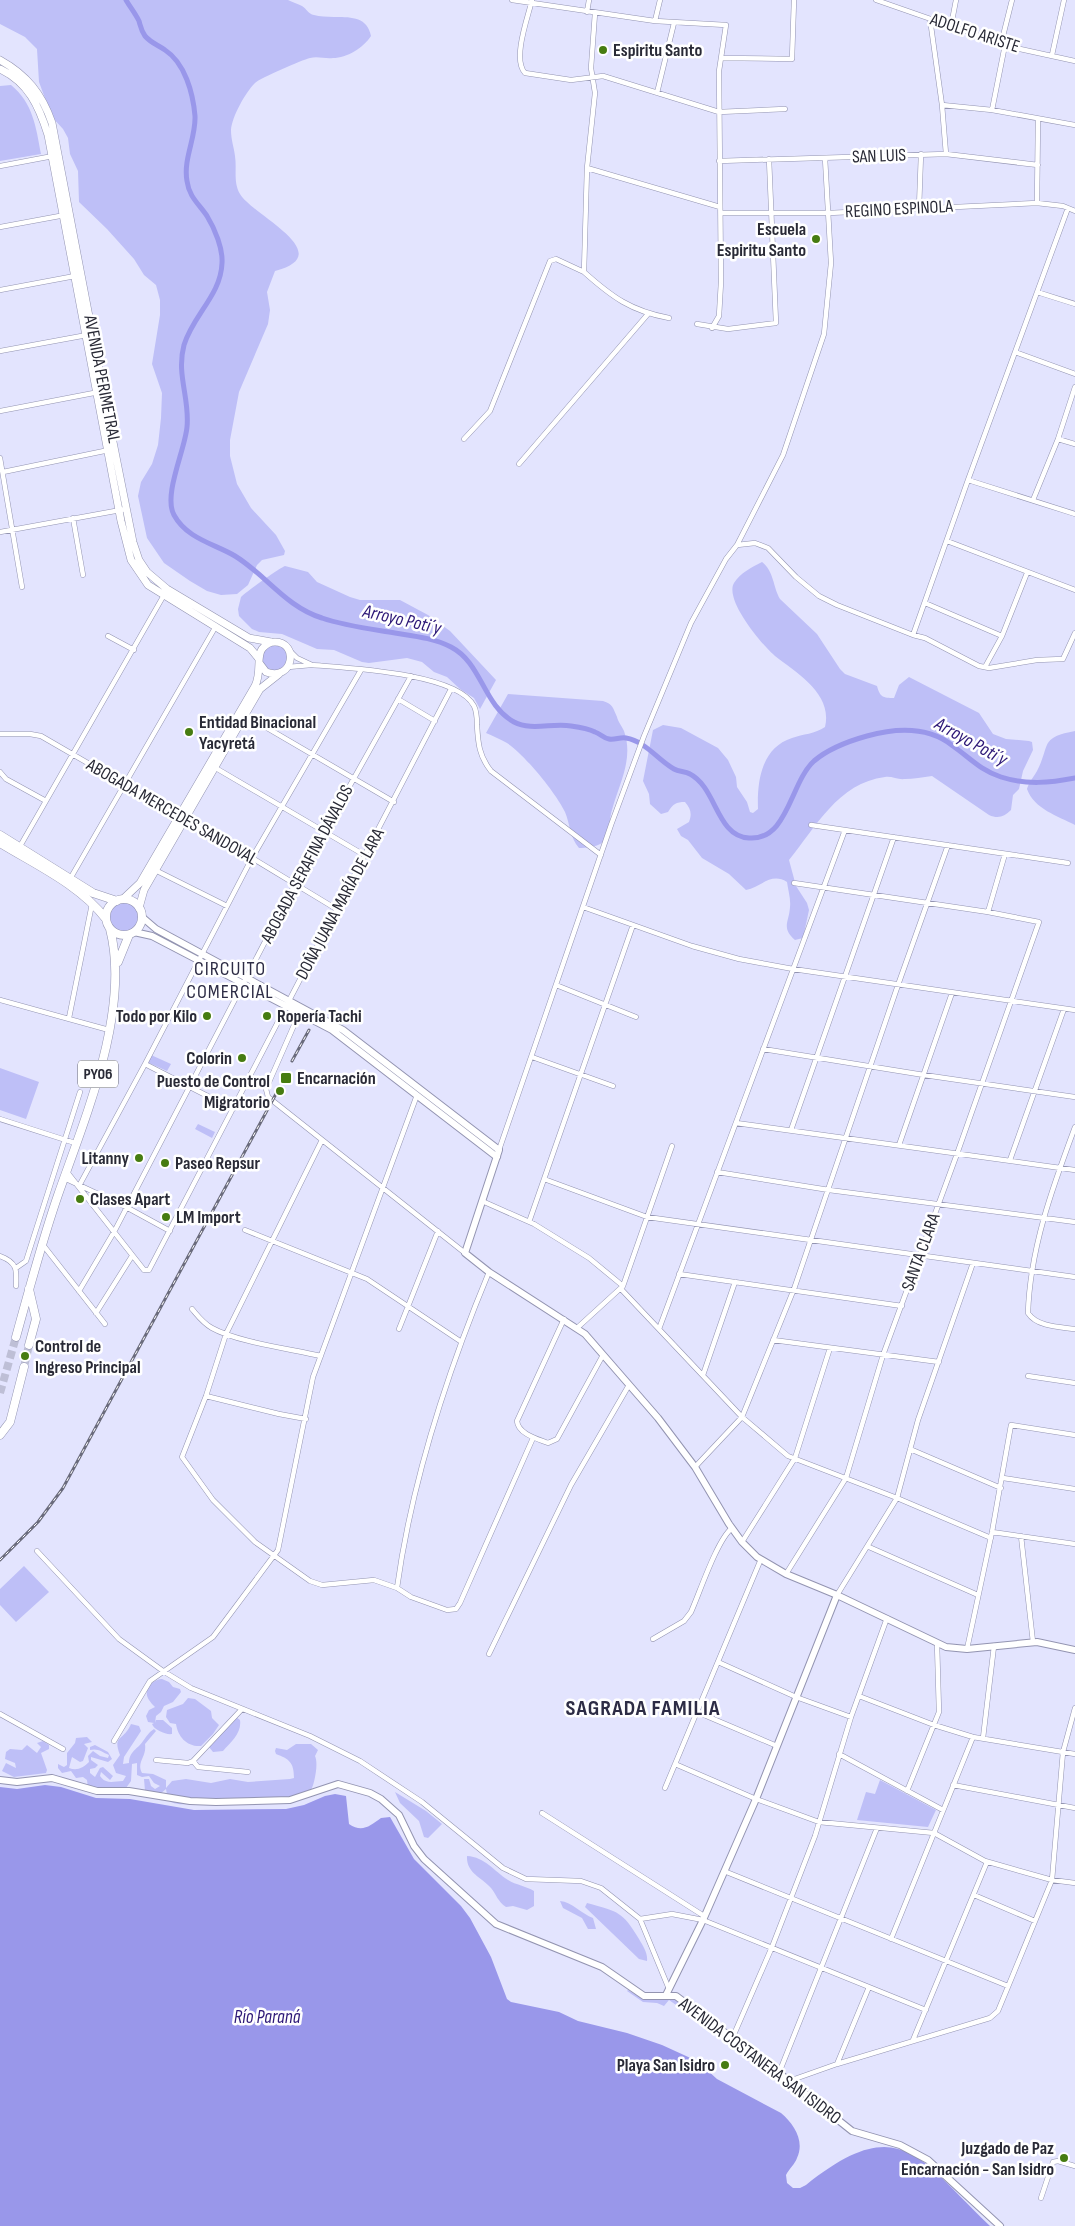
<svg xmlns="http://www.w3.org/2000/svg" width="1075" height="2226" viewBox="0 0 1075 2226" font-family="'Sofia Sans Condensed',sans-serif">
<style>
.green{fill:#bebff7}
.water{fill:#9997ea}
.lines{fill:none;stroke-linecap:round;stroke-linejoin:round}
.canal{stroke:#9997ea;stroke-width:5}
.trunk-tunnel{stroke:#bebfd6;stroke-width:8;stroke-dasharray:8 4;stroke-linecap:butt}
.minor-casing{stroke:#9394b1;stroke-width:5.5}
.secondary-casing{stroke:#9394b1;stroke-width:8}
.primary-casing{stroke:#9394b1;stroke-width:8}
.trunk-casing{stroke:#9394b1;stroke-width:9}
.minor{stroke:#fff;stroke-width:4.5}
.secondary{stroke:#fff;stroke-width:6}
.primary{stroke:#fff;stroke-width:7}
.trunk{stroke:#fff;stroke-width:8}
.rail-casing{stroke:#6a6b7c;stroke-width:3}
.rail{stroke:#fff;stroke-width:1;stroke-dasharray:4;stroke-linecap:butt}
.poi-dot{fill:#467c11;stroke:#fff;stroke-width:2}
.labels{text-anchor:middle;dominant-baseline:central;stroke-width:5;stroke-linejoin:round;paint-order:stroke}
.shield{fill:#fff;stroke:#696a72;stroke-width:1}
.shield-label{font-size:16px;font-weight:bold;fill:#292a36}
.street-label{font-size:18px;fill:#292a36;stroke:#fff}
.poi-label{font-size:18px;font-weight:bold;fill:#292a36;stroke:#fff;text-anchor:start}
.water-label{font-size:19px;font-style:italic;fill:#2d1877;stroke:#fff}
.quarter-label{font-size:20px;letter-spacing:1px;fill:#2d2c45;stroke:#fff}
.district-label{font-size:22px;font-weight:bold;letter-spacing:1px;fill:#2d2c45;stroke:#fff}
</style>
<rect width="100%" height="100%" fill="#e3e4fe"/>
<!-- green -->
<path class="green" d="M0 0H288C292 2 298 4 302 6 307 9 308 14 314 15 333 21 366 8 371 36 363 48 347 58 333 58 325 59 318 56 310 58 302 60 260 78 255 83 245 93 232 117 231 130 231 140 234 147 235 156 237 169 233 182 240 194 252 215 340 254 275 271L267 292 270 310 268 324 239 392 230 440V456L237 484 251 508 276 535 285 551 284 555 262 560 257 565 248 585 237 594 221 595 207 591 190 581 164 563 147 538 138 496 141 482 152 464 158 445 161 418 162 393 152 364 160 315V300L156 285 144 275 134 259 107 229 79 202 78 171 70 154 68 138 63 129 52 117 39 82 37 49 25 37 0 24Z
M11 85C33 103 36 127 41 154L0 161V86Z
M762 562C774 571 773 587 780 599L817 634 840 669 845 674 877 686C880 697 883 698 894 698L899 685 909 677 979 713 993 734 1006 739 1029 741 1032 742 1033 750 1023 771 1019 789 1013 795 1011 810C1004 817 998 819 989 815L932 776C923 777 913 779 905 779 898 780 892 776 885 777 838 783 816 827 789 860L796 886 807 903 809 910 803 938 795 940C781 927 789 923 790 907 791 899 788 890 787 882 771 872 761 887 746 890L729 874 702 858 688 840 681 836 677 829 689 822C692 814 691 809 685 802 676 802 673 804 668 812L661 814 650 804 649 794 643 781 653 730 663 725 681 728 718 748 728 760 736 777 737 787 747 802 750 812 753 813 758 809C757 782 761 748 792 738 803 734 815 734 825 727 833 694 797 673 775 656 763 646 724 600 734 583 740 573 752 567 762 562Z
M285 566 308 572 317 582 350 597 360 600H400L428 615 450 631 496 680 480 709 474 698 460 689 447 677 434 672 422 662 407 658 369 663 362 662 334 650 317 649 282 634 259 632 252 629 239 616 238 609 241 597C243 594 281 567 285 566Z
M262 658a13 13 0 1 1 26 0a13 13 0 1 1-26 0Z
M508 694 603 701C613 704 613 708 617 717 618 722 622 726 624 731 634 759 619 784 612 810 609 819 610 837 602 843 596 847 586 848 579 848 570 838 570 824 565 812 556 793 524 754 507 743 500 739 493 736 486 733Z
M1075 731V825C1058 816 1034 809 1027 789 1029 782 1033 778 1037 771 1051 744 1039 738 1075 731Z
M109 917a15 15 0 1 1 30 0a15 15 0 1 1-30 0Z
M151 1055 171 1064 167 1071 147 1062Z
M0 1068 39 1082 26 1119 0 1110Z
M198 1124 215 1132 212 1138 195 1129Z
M24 1566 49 1592 16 1622 0 1605V1589Z
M162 1679 169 1682 173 1687 180 1689 181 1692 173 1702 164 1706 161 1712 156 1716 155 1723 156 1720H163L172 1728V1734C166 1735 154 1730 152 1724L154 1723 148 1722 146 1716 149 1710 155 1707C153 1705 151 1703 149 1700 142 1690 153 1679 162 1679Z
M188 1698 195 1699 211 1711 212 1718 219 1725 213 1734 201 1746C187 1747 178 1737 176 1724L170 1723 166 1717 167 1710 183 1704Z
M236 1717 240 1720C242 1733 231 1742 223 1751L213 1752 209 1747Z
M131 1724 139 1726 141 1731 124 1757 123 1764 129 1763C129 1751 138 1749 143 1741 147 1736 148 1733 154 1729L156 1731 145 1744C147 1757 136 1762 142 1773L153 1774 166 1780V1788L172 1781 186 1779 211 1783 230 1779 248 1782 290 1779 294 1778C294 1762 289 1759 276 1754L275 1751 276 1748 287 1750 296 1744H311L318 1750 315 1756C319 1764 314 1788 308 1796L200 1805C191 1804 174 1806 168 1800L166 1789 160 1794 145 1791 144 1779H149L151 1786 155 1789 160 1786 154 1783 149 1776 142 1777 137 1775V1763L132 1764 131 1781 126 1788H88L87 1780 83 1777 76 1778 71 1771 62 1773 58 1768V1764L64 1767 67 1765V1753L75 1743 76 1738 87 1737 92 1742 84 1744 88 1748 83 1761 80 1762 72 1757 69 1768C77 1771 83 1768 89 1762L88 1756 93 1751 100 1756 108 1758 109 1755C102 1752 98 1748 90 1750V1747L95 1745 108 1752 112 1759 108 1762 91 1757V1760L98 1765 95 1768 90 1769V1773L95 1777 100 1768 103 1767 113 1776 110 1780 101 1772 100 1776C106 1785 114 1781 123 1781L126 1776 116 1773 113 1765 120 1755C112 1735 124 1741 131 1724Z
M43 1741 49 1745V1749L41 1753 47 1770 46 1773 14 1777 2 1771 6 1763 16 1768 15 1763 5 1759 6 1752 10 1749 22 1750 27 1745 37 1753 41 1747 37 1743Z
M880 1780 936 1810 928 1827 857 1820 866 1792 875 1794Z
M395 1792 426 1811 442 1824 428 1838 424 1837 419 1821 400 1803Z
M467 1856C485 1857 494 1871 508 1880 516 1885 526 1886 534 1891V1906L527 1910 513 1906 506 1907C498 1902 496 1894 491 1888 481 1877 466 1873 467 1856Z
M560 1901C572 1902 582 1914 593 1918L596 1929H588L582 1918 563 1908Z
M587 1903C619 1912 622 1911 639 1939 643 1946 648 1953 647 1961L639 1959 585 1907Z
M628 1990 643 1999 662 1997 676 1999 735 2045 734 2046 669 2000 664 2006 657 2003 643 2002 627 1991Z"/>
<!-- water -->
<path class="water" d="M45 1785 61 1787 96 1798 130 1799 194 1810 286 1809 304 1805 325 1796 335 1794 346 1796 349 1824C362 1833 370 1826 381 1818L390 1817 414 1859 461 1906 470 1918 491 1957 507 1999 511 2002 559 2012 578 2021 627 2033 662 2045 697 2061 717 2079 781 2113C794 2124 805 2141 797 2158 795 2164 789 2169 786 2175L787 2183 793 2188H800L806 2185C901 2109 920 2160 990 2226H0V1787L17 1789Z"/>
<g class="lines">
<!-- canal -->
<path class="canal" d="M126 0C130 7 135 13 139 21 141 28 141 30 145 36 151 43 158 45 165 50 185 63 193 93 195 116 196 138 183 159 187 181 189 197 199 204 207 216 215 229 223 249 222 263 221 295 193 315 184 345 176 375 190 398 187 427 185 450 163 495 174 515 187 539 215 544 235 556 266 575 286 607 322 618 345 626 371 629 395 633 414 636 434 638 451 647 482 663 483 705 514 722 531 731 552 723 571 726 578 727 589 729 595 732 601 734 603 738 609 739 615 740 620 737 626 738 645 741 658 760 674 769 679 772 685 771 690 774 717 788 716 836 749 838 788 841 790 783 814 761 828 749 849 741 867 736 896 728 928 726 953 746 970 758 980 770 1001 777 1026 785 1050 783 1075 778"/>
<!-- trunk-tunnel -->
<path class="trunk-tunnel" d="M24 1367 29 1345
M0 1393 16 1337"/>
<!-- minor casing -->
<g class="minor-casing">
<path id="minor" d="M512 0 655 21 726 25 719 71 721 282 719 316 712 328
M532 0C528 17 512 59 525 73L571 80 603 76 719 112 785 109
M876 0 1011 47 1075 61
M587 12 589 0
M930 19 942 105 946 154
M655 21 660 0
M951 26 956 0
M1001 44 1012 0
M1052 55 1064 0
M721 58 792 59 794 0
M657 93 674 23
M942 105 992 110 1075 125
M992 110 1005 45
M719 161 946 154 1038 165
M0 166 53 156
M587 168 720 207
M1037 203 1038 120
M919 208 921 154
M721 213H829L1037 203 1063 206 1075 211
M0 227 65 215
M584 272C612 297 631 311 669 318
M0 290 75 276
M1037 292 1075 304
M697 324 728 329 776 323 769 159
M0 351 87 335
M1015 352 1075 374
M0 411 99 392
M464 439 490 411 550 261 556 259 584 272 587 168 595 93 591 68 595 13
M1058 439 1075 444
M0 458 22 587
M519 464 648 314
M3 472 109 450
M968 480 1075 514
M1033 500 1058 439 1075 387
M73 518 83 575
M0 532 126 509
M947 541 1075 590
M737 545 783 455 824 334 831 263 825 158
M925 603 1002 636
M913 635 968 480 1068 208
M108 636 134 650
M291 652 297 658 312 665C348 668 457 673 474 706 477 712 477 718 477 725 478 743 479 756 491 771L601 855
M288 667 311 665
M985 667 1002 636 1027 573
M398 699 435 721
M243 714 394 802
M0 734H30L41 736 252 858 338 910
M214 767 366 856
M0 772 6 779 46 801
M811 825 1068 863
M19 848 164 595
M155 870 227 906
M70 879 216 626
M583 907 692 946 739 959 793 969 1075 1010
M988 912 1005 854
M556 985 636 1017
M0 1000 109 1030
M295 1010V1023L266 1089 268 1097 465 1253
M69 1018 92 904
M763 1049 924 1075 1075 1097
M532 1057 613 1086
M145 1064 233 1109
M0 1119 75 1143
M736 1123 1075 1170
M1075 1127C1053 1186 1030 1248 1028 1313 1037 1327 1060 1327 1075 1329
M791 1130 894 837
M322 1140 226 1334 206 1396 182 1457 213 1500 255 1542 310 1581 322 1585 374 1580 397 1588 411 1597 447 1610 456 1609 460 1603 533 1438
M899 1145 952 993
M499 1150 611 825 644 736 691 623 726 559 737 545 755 543 768 548 796 577 819 596 837 605 913 635 925 638 979 666 989 668 1037 660 1063 659 1075 633
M1010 1160 1064 1009
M67 1172 144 1270H149L451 689
M717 1172 829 1190 1075 1222
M64 1178 126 1207 170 1231
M544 1179 647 1217 1075 1277
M79 1186 145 1064 252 858 361 670
M482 1201 534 1224 589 1258 623 1286 621 1289 742 1417 788 1456 897 1498 991 1538
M529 1222 633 925
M245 1230 367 1279 460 1341
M43 1245 105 1324
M0 1256C17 1262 17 1270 16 1286
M16 1268 26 1261 80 1092
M679 1274 902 1306
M79 1291 114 1232 295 884 411 676
M192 1309C198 1316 203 1323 212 1328 237 1342 291 1349 321 1356
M96 1313 132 1256
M564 1319 517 1421C518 1434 538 1439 548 1443L557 1439 603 1355
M577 1328 623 1286 672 1146
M399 1329 438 1231
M659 1329 845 830
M773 1340 939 1362
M703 1375 735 1282
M1028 1376 1075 1383
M206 1396 279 1414 306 1419
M910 1449 1001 1488
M695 1467 742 1417 794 1289 898 985 948 845
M1003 1478 1075 1489
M992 1532 1075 1544
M1021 1536 1033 1642
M742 1542 795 1458 830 1348
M869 1547 978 1595
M37 1551 119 1639 163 1671 191 1688 310 1736 360 1761 422 1802 503 1868 526 1879 581 1881 601 1888 640 1919 669 1989
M786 1574 846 1478 883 1355 957 1154 1039 922 988 912 794 883
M397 1588C412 1479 447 1373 489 1272
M837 1595 897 1498 918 1420 973 1263
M653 1639 684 1621 691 1612C700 1592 717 1540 732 1528
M967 1649 992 1532 1011 1425 1075 1435
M489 1654 571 1485 629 1385
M718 1662 796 1697 851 1717
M859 1696 934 1725 973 1737 1075 1754
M697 1712 777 1746
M0 1714 63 1749
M983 1738 994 1646
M114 1741 150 1681 213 1637 278 1550 313 1377 417 1095
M839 1754 943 1810
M156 1760 188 1763 193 1761 242 1709
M193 1761 198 1767 248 1772
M675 1764 756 1799 819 1822 934 1833 985 1861 1052 1880 1075 1883
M953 1785 1075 1808
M665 1788 761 1559
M907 1791 939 1712 937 1643
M542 1813 704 1916
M724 1871 1008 1986
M974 1895 1035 1921
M640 1919 672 1914 703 1920 926 2010
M891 1939 973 1737
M732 2039 772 1947 815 1836 851 1717 887 1618
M913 2040 987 1862
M837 2064 869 1987
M779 2073 877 1828
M789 2081 837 2064 990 2018 998 2011 1052 1880 1063 1752 1075 1708
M1041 2198 1053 2162 1058 2161 1075 2166"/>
</g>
<!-- secondary casing -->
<g class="secondary-casing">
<path id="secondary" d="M142 917 156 929 343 1030 499 1150 465 1253 489 1272 585 1334 658 1418 695 1467 729 1524 742 1542 757 1557 786 1574 837 1595 946 1647 967 1649 1037 1642 1075 1650
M134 932 152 936 332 1030 497 1157
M0 1780 17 1782 52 1778 97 1791H129L190 1801 216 1802 290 1800 338 1784 370 1793 381 1799 399 1815 414 1846 424 1859 496 1924 602 1967 644 1996H676L779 2073 852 2131 900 2145 928 2160 1000 2226
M666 1995 703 1920 756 1799 837 1595"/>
</g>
<!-- primary casing -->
<g class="primary-casing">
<path id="primary" d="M0 60C27 75 42 94 52 123L113 442 133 542 139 560 147 572 167 589 249 638 271 642
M0 69C28 82 39 106 48 135L121 521 131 560 148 585 250 648 259 659
M123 899 140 883 255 686C262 672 256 657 262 649 265 645 270 642 275 642 299 642 294 682 266 672L260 664
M139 908 144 890 253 701 260 689 279 674"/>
</g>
<!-- trunk casing -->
<g class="trunk-casing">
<path id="trunk" d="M0 835 93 893 117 901
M0 843C36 865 80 885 106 919
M106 917a18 18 0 1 1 36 0a18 18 0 1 1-36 0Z
M118 962 129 935
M16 1337C29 1290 42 1241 58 1195 85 1118 131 1010 110 929
M29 1345 36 1319 29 1289
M0 1435 10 1422 24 1367"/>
</g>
<!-- minor -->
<use href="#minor" class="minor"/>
<!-- secondary -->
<use href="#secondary" class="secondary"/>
<!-- primary -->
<use href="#primary" class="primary"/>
<!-- trunk -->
<use href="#trunk" class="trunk"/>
<!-- rail casing -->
<g class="rail-casing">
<path id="rail" d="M292 1061 309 1030
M0 1560 38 1522 63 1488 277 1092"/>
</g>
<!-- rail -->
<use href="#rail" class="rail"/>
</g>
<!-- markers -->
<g class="poi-dot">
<circle cx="603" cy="50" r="5"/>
<circle cx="816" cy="239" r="5"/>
<circle cx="189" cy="732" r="5"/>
<circle cx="207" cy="1016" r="5"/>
<circle cx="267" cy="1016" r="5"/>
<circle cx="242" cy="1058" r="5"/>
<rect x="280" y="1072" width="12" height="12" rx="2.5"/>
<circle cx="280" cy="1091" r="5"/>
<circle cx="139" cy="1158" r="5"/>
<circle cx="165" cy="1163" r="5"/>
<circle cx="80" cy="1199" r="5"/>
<circle cx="166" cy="1217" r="5"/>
<circle cx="25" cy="1356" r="5"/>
<circle cx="725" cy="2065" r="5"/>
<circle cx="1064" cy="2158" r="5"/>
</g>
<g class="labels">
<!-- shield labels -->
<rect class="shield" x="78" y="1060.5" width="40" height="27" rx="4"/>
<g class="shield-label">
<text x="98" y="1074">PY06</text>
</g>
<!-- street labels -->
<g class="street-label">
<text transform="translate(975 33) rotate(18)">ADOLFO ARISTE</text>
<text transform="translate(879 156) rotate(-2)">SAN LUIS</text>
<text transform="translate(899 209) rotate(-3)">REGINO ESPINOLA</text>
<text transform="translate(102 379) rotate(79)">AVENIDA PERIMETRAL</text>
<text transform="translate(172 812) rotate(30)">ABOGADA MERCEDES SANDOVAL</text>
<text transform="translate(307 864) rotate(-62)">ABOGADA SERAFINA DÁVALOS</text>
<text transform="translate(340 904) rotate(-62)">DOÑA JUANA MARÍA DE LARA</text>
<text transform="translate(921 1252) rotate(-70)">SANTA CLARA</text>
<text transform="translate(760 2061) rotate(37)">AVENIDA COSTANERA SAN ISIDRO</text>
</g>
<!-- poi labels -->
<g class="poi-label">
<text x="613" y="50">Espiritu Santo</text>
<text x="806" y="229" text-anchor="end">Escuela<tspan x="806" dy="21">Espiritu Santo</tspan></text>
<text x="199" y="722">Entidad Binacional<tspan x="199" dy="21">Yacyretá</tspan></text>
<text x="197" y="1016" text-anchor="end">Todo por Kilo</text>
<text x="277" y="1016">Ropería Tachi</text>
<text x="232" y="1058" text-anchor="end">Colorin</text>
<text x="297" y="1078">Encarnación</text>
<text x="270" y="1081" text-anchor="end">Puesto de Control<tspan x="270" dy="21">Migratorio</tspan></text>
<text x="129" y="1158" text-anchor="end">Litanny</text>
<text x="175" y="1163">Paseo Repsur</text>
<text x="90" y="1199">Clases Apart</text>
<text x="176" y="1217">LM Import</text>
<text x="35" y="1346">Control de<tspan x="35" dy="21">Ingreso Principal</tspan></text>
<text x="715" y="2065" text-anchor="end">Playa San Isidro</text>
<text x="1054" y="2148" text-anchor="end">Juzgado de Paz<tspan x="1054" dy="21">Encarnación - San Isidro</tspan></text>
</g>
<!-- water labels -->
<g class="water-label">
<text transform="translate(402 620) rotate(13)">Arroyo Poti´y</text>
<text transform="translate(971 742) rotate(29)">Arroyo Poti´y</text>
<text x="267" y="2017">Río Paraná</text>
</g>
<!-- quarter labels -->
<g class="quarter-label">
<text x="230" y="969">CIRCUITO<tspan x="230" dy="23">COMERCIAL</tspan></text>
</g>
<!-- district labels -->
<g class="district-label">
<text x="643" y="1708">SAGRADA FAMILIA</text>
</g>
</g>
</svg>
